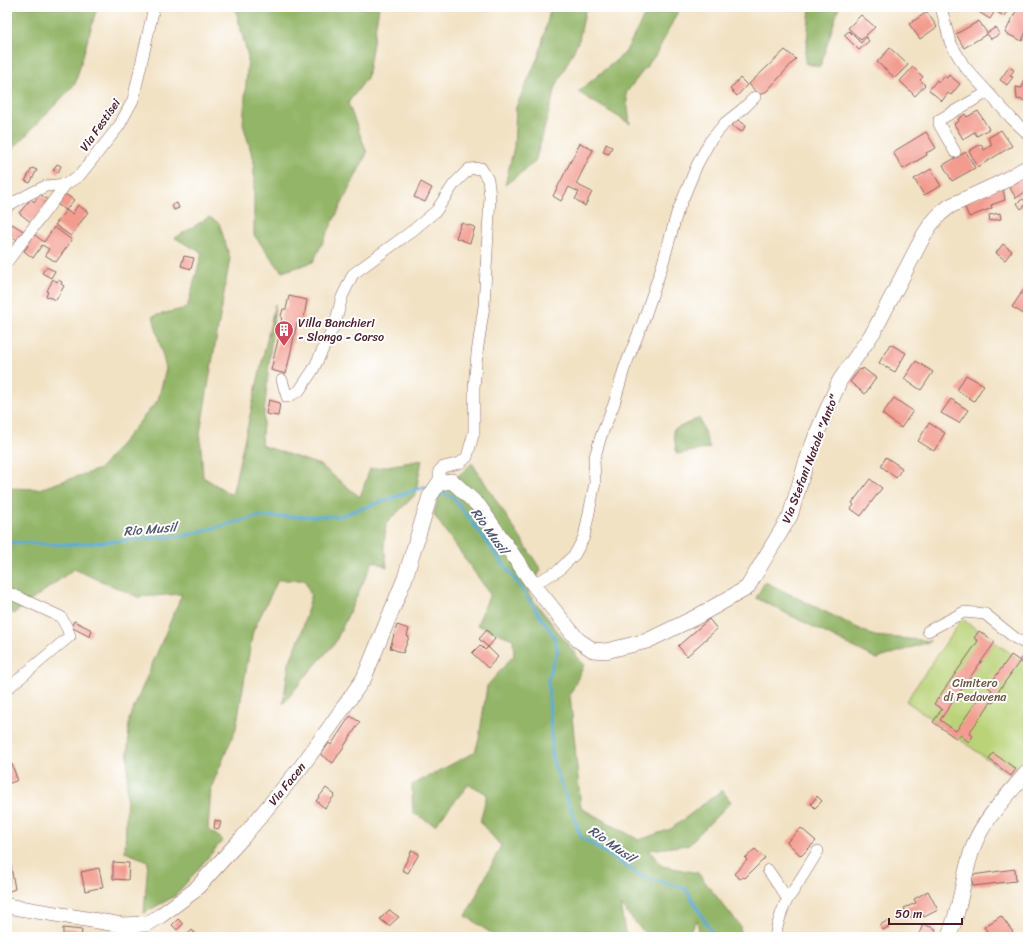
<svg xmlns="http://www.w3.org/2000/svg" width="1035" height="944" viewBox="0 0 1035 944" font-family="Sriracha,sans-serif">
<style>
.green{fill:#bad378;stroke:#827952}
.forest{fill:#93b568;stroke:#6e6a4a}
.lines{fill:none;stroke-linecap:round;stroke-linejoin:round}
.stream{stroke:#5dacd7;stroke-width:3}
.building{fill:#f39b8f}
.street-casing{stroke:#856361;stroke-width:12}
.secondary-casing{stroke:#856361;stroke-width:16}
.street{stroke:#fff;stroke-width:11}
.secondary{stroke:#fff;stroke-width:15}
.labels{text-anchor:middle;dominant-baseline:central;stroke-width:4;stroke-linejoin:round;paint-order:stroke}
.street-label{font-size:12px;fill:#4a1f2b;stroke:#fff}
.poi-label{font-size:12px;fill:#4a1f2b;stroke:#fff;text-anchor:start}
.park-label{font-size:12px;fill:#6c5542;stroke:#fff}
.water-label{font-size:13px;font-style:italic;fill:#525770;stroke:#fff}
</style>
<rect width="100%" height="100%" fill="#fff"/>
<filter id="ink" filterUnits="userSpaceOnUse"><feTurbulence type="fractalNoise" baseFrequency=".025" numOctaves="2"/><feDisplacementMap in="SourceGraphic" scale="8" xChannelSelector="R" yChannelSelector="G"/><feConvolveMatrix kernelMatrix="1 2 1 2 8 2 1 2 1" color-interpolation-filters="sRGB"/></filter>
<filter id="wash" filterUnits="userSpaceOnUse"><feTurbulence type="fractalNoise" baseFrequency=".012" numOctaves="4" result="noise"/><feDisplacementMap in="SourceGraphic" scale="16" xChannelSelector="R" yChannelSelector="G"/><feGaussianBlur stdDeviation="0.9" result="paint"/><feColorMatrix in="noise" values="0 0 0 0 0 0 0 0 0 0 0 0 0 0 0 0 0 1.4 0 .05"/><feComposite in="paint" operator="in"/></filter>
<g filter="url(#wash)">
<rect width="100%" height="100%" fill="#f2e2c4"/>
<!-- green -->
<path class="green" d="M962 619 1020 660 1025 654 1028 656V753L1011 776 906 701Z"/>
<!-- forest -->
<path class="forest" d="M7 7H97L75 84 11 151 7 167Z
M235 7H379L367 78 348 103 367 153 313 262 282 272 254 235V162L243 124 248 57Z
M551 7H586L579 40 556 86 535 162 505 185 514 147 516 107 539 55Z
M649 7H680L657 53 626 93 630 124 578 92 625 53Z
M810 7H839L820 67 805 63Z
M209 217 219 223 230 258 200 433 203 477 232 495 275 304 261 445 320 465 360 497 370 469 422 460 415 495 386 524 384 546 387 567 373 561 335 643 310 671 283 704 289 663 301 635 311 596 305 580H278L253 631 236 728 211 788 208 829 223 840 175 896 144 913 148 861 125 852 129 719 182 594 138 597 74 569 13 614 7 607V488L39 489 100 469 158 400 166 369 153 316 187 308 202 253 175 238Z
M699 418 710 448 677 454 673 430Z
M472 463 541 570 528 593 584 665 570 695 581 808 639 840 671 829 722 790 731 802 688 845 649 850 662 866 698 873 740 926V937H700L697 920 686 937H648L620 905 626 937H495V936L466 916 501 846 480 822 487 794 469 784 435 825 413 813 412 785 475 752 479 739 487 686 514 655 513 639 477 625 490 594 434 515 439 494Z
M765 582 874 636 931 641 877 659 756 598Z"/>
<g class="lines">
<!-- stream -->
<path class="stream" d="M438 492 453 497 513 577 554 636 558 653 554 659 548 679 553 762 581 837 641 876 686 889 712 933 713 937
M7 542 66 545 184 536 256 517 340 516 424 487 429 489"/>
</g>
<g id="blocks">
<!-- building -->
<path class="building" d="M979 7H1010L1004 16 995 11 990 19 977 11Z
M1018 7H1028V27L1022 41 1005 33Z
M927 12 937 27 920 39 909 24Z
M861 15 875 27 861 40 848 28Z
M979 21 987 33 996 27 1000 34 991 39 987 34 964 48 956 34Z
M849 31 861 43 866 37 869 41 859 50 844 35Z
M890 48 908 65 895 78 877 62Z
M785 50 796 59 767 91 759 95 749 84Z
M913 67 923 77 920 80 925 85 915 96 900 81Z
M1009 67 1014 70 1010 76 1013 77 1007 85 1000 80Z
M949 75 960 84 951 95 948 93 942 101 929 90 937 80 939 82 944 76 947 78Z
M740 78 747 85 737 96 730 89Z
M1025 78 1028 79V101L1017 99 1016 87 1022 88Z
M978 111 989 129 977 136 974 132 963 139 954 124 959 121 958 119 965 114 967 117Z
M736 119 746 125 742 132 732 126Z
M1001 130 1012 146 978 167 969 151 981 144 984 150 992 145 988 138Z
M926 132 936 148 926 153 927 155 903 169 893 152Z
M580 143 593 150 576 184 592 192 585 206 575 199 579 192 569 187 561 201 553 196Z
M606 144 612 147 609 154 603 152Z
M966 152 975 168 952 181 943 165Z
M57 164 61 166 58 173 53 170Z
M32 168 37 170 30 183 25 181Z
M931 169 941 186 924 195 914 179Z
M1023 176 1028 185V190L1016 198 1008 185Z
M421 182 432 188 425 202 414 197Z
M1003 187 1005 200 991 205 992 208 969 217 963 203Z
M62 192 74 200 66 210 55 203Z
M40 194 49 201 32 223 19 213 31 199 34 202Z
M1023 199 1027 204 1021 209 1017 203Z
M177 203 179 208 174 210 172 205Z
M78 205 88 212 71 236 55 225 66 210 72 214Z
M1000 213 1001 219 990 221 989 215Z
M461 223 475 227 470 243 456 238Z
M12 224 25 232 20 242 7 233Z
M54 227 72 240 56 262 45 255 49 249 42 245 33 258 24 251 28 246 23 244 31 232 44 242Z
M1003 244 1012 251 1005 260 996 253Z
M184 256 194 258 191 269 181 266Z
M46 267 55 271 51 278 42 273Z
M53 279 57 282 58 280 62 282 61 284 64 286 56 300 46 296 48 292 47 291Z
M1028 283V315L1027 316 1012 307Z
M289 296 307 300 303 323H297L286 374 271 370 282 323 281 316 283 309H286Z
M890 344 906 353 895 372 879 363Z
M916 361 933 372 921 390 904 379Z
M863 368 876 378 865 394 850 382 860 369 862 370Z
M966 375 984 385 974 401 957 390Z
M894 398 913 411 901 428 882 414Z
M951 399 968 410 959 423 941 413Z
M269 400 280 403 278 416 266 414Z
M929 423 945 433 934 451 918 441Z
M886 457 902 468 896 478 881 466Z
M870 479 882 488 861 516 851 509 854 505 852 503Z
M709 619 717 629 687 656 678 646Z
M74 621 92 630 90 637 71 627Z
M397 625 409 629 407 636 409 637 403 653 390 648Z
M487 630 495 639 488 647 479 639Z
M979 631 995 642 940 720 956 731 981 695 986 699 992 690 988 687 1011 655 1020 661 997 693 999 694 993 703 991 702 969 733 973 736 969 742 960 735 957 739 933 722 942 709 934 704 978 641 974 638Z
M480 645 485 650 488 647 498 657 488 668 472 653Z
M1025 654 1028 656V666L1020 661Z
M350 716 360 722 333 763 321 755 329 743 331 745Z
M993 753 1016 769 1011 776 989 759Z
M12 764 17 779 16 781 7 784V765Z
M326 788 335 795 325 808 316 801Z
M817 796 822 801 815 808 811 804Z
M215 820 221 822 219 829 214 828Z
M801 828 816 841 801 856 787 842Z
M755 849 765 858 745 878 743 877 740 879 734 874 747 860 745 858Z
M412 850 419 854 408 873 402 870Z
M10 861 15 889 7 892V862Z
M113 862 129 863 128 880 113 879Z
M99 868 103 887 85 891 81 872Z
M1015 869 1016 881 973 886 972 875Z
M928 891 938 910 924 917 922 914 912 918 908 915 904 908 916 903 914 899Z
M389 910 399 917 389 926 380 919Z
M1001 916 1013 932 1006 937H991L984 927Z
M178 919 183 924 177 930 172 925Z
M887 921 890 926 883 930 880 925Z
M923 924 936 929 934 937H918Z
M63 928 82 930 81 937H63Z
M192 930 199 937H185Z"/>
</g>
</g>
<g filter="url(#ink)">
<use href="#blocks" fill-opacity="0" stroke="#856361" stroke-width="1"/>
<g class="lines">
<!-- street casing -->
<g class="street-casing">
<path id="street" d="M941 7 950 42 964 66 1012 119 1028 134
M955 152 939 124V120L988 92
M7 208 9 205 33 192 46 186 66 184 80 175 119 126 133 100 154 7
M7 262 66 184
M282 380 287 397 299 391 313 370 335 324 342 297 353 274 412 231 436 211 454 184 469 169 481 168 488 180 490 197 484 306 477 353 474 388V432L467 457 460 463 443 467 439 471V483
M533 584 558 571 575 554 584 537 595 483 594 460 601 436 614 404 624 369 643 322 662 266 677 213 697 165 710 141 725 123 745 107 755 97
M7 592 61 617 67 628 70 636 7 689
M928 631 964 612 985 614 1015 638 1028 645
M768 870 787 898
M130 937 138 925
M775 937C777 925 784 901 792 893L818 851"/>
</g>
<!-- secondary casing -->
<g class="secondary-casing">
<path id="secondary" d="M7 906 122 925 147 924 160 916 194 891 243 837 301 767 330 727 364 678 405 578 430 496 439 483 452 481 479 506 533 584 578 640 593 650 606 651 647 641 696 617 747 588 790 516 806 463 817 433 840 380 874 331 924 235 931 224 940 214 950 206 1000 183 1028 167
M948 937C962 908 962 875 974 845 984 818 1010 793 1028 771"/>
</g>
<!-- street -->
<use href="#street" class="street"/>
<!-- secondary -->
<use href="#secondary" class="secondary"/>
</g>
</g>
<!-- icons -->
<defs>
<g id="building-pin" transform="scale(1)"><path d="M0 17L-7.5 6A9.5 9.5 0 1 1 7.5 6Z" fill="#d1495b" stroke="#fff"/><path d="M-4-6H4V6H1V3H-1V6H-4ZM-2.5-4.3h1.7v1.8h-1.7ZM.8-4.3h1.7v1.8H.8ZM-2.5-1h1.7V.8h-1.7ZM.8-1h1.7V.8H.8Z" fill="#fff"/></g>
</defs>
<g fill-rule="evenodd">
<use href="#building-pin" x="284" y="330"/>
</g>
<g class="labels">
<!-- street labels -->
<g class="street-label">
<text transform="translate(100 125) rotate(-55)">Via Festisei</text>
<text transform="translate(810 459) rotate(-69)">Via Stefani Natale "Anto"</text>
<text transform="translate(287 784) rotate(-51)">Via Facen</text>
</g>
<!-- poi labels -->
<g class="poi-label">
<text x="298" y="323">Villa Banchieri<tspan x="298" dy="14">- Slongo - Corso</tspan></text>
</g>
<!-- park labels -->
<g class="park-label">
<text x="975" y="683">Cimitero<tspan x="975" dy="14">di Pedavena</tspan></text>
</g>
<!-- water labels -->
<g class="water-label">
<text transform="translate(150 529) rotate(-5)">Rio Musil</text>
<text transform="translate(490 531) rotate(54)">Rio Musil</text>
<text transform="translate(612 844) rotate(35)">Rio Musil</text>
</g>
</g>
<!-- margin -->
<rect width="1035" height="944" fill="none" stroke="#fff" stroke-width="24"/>
<!-- scale -->
<path d="M889 918v6h73v-6" fill="none" stroke="#4a1f2b" stroke-width="2"/>
<text x="895" y="918" font-size="12" fill="#4a1f2b" stroke="#ffffff" stroke-width="3" paint-order="stroke">50 m</text>
</svg>
